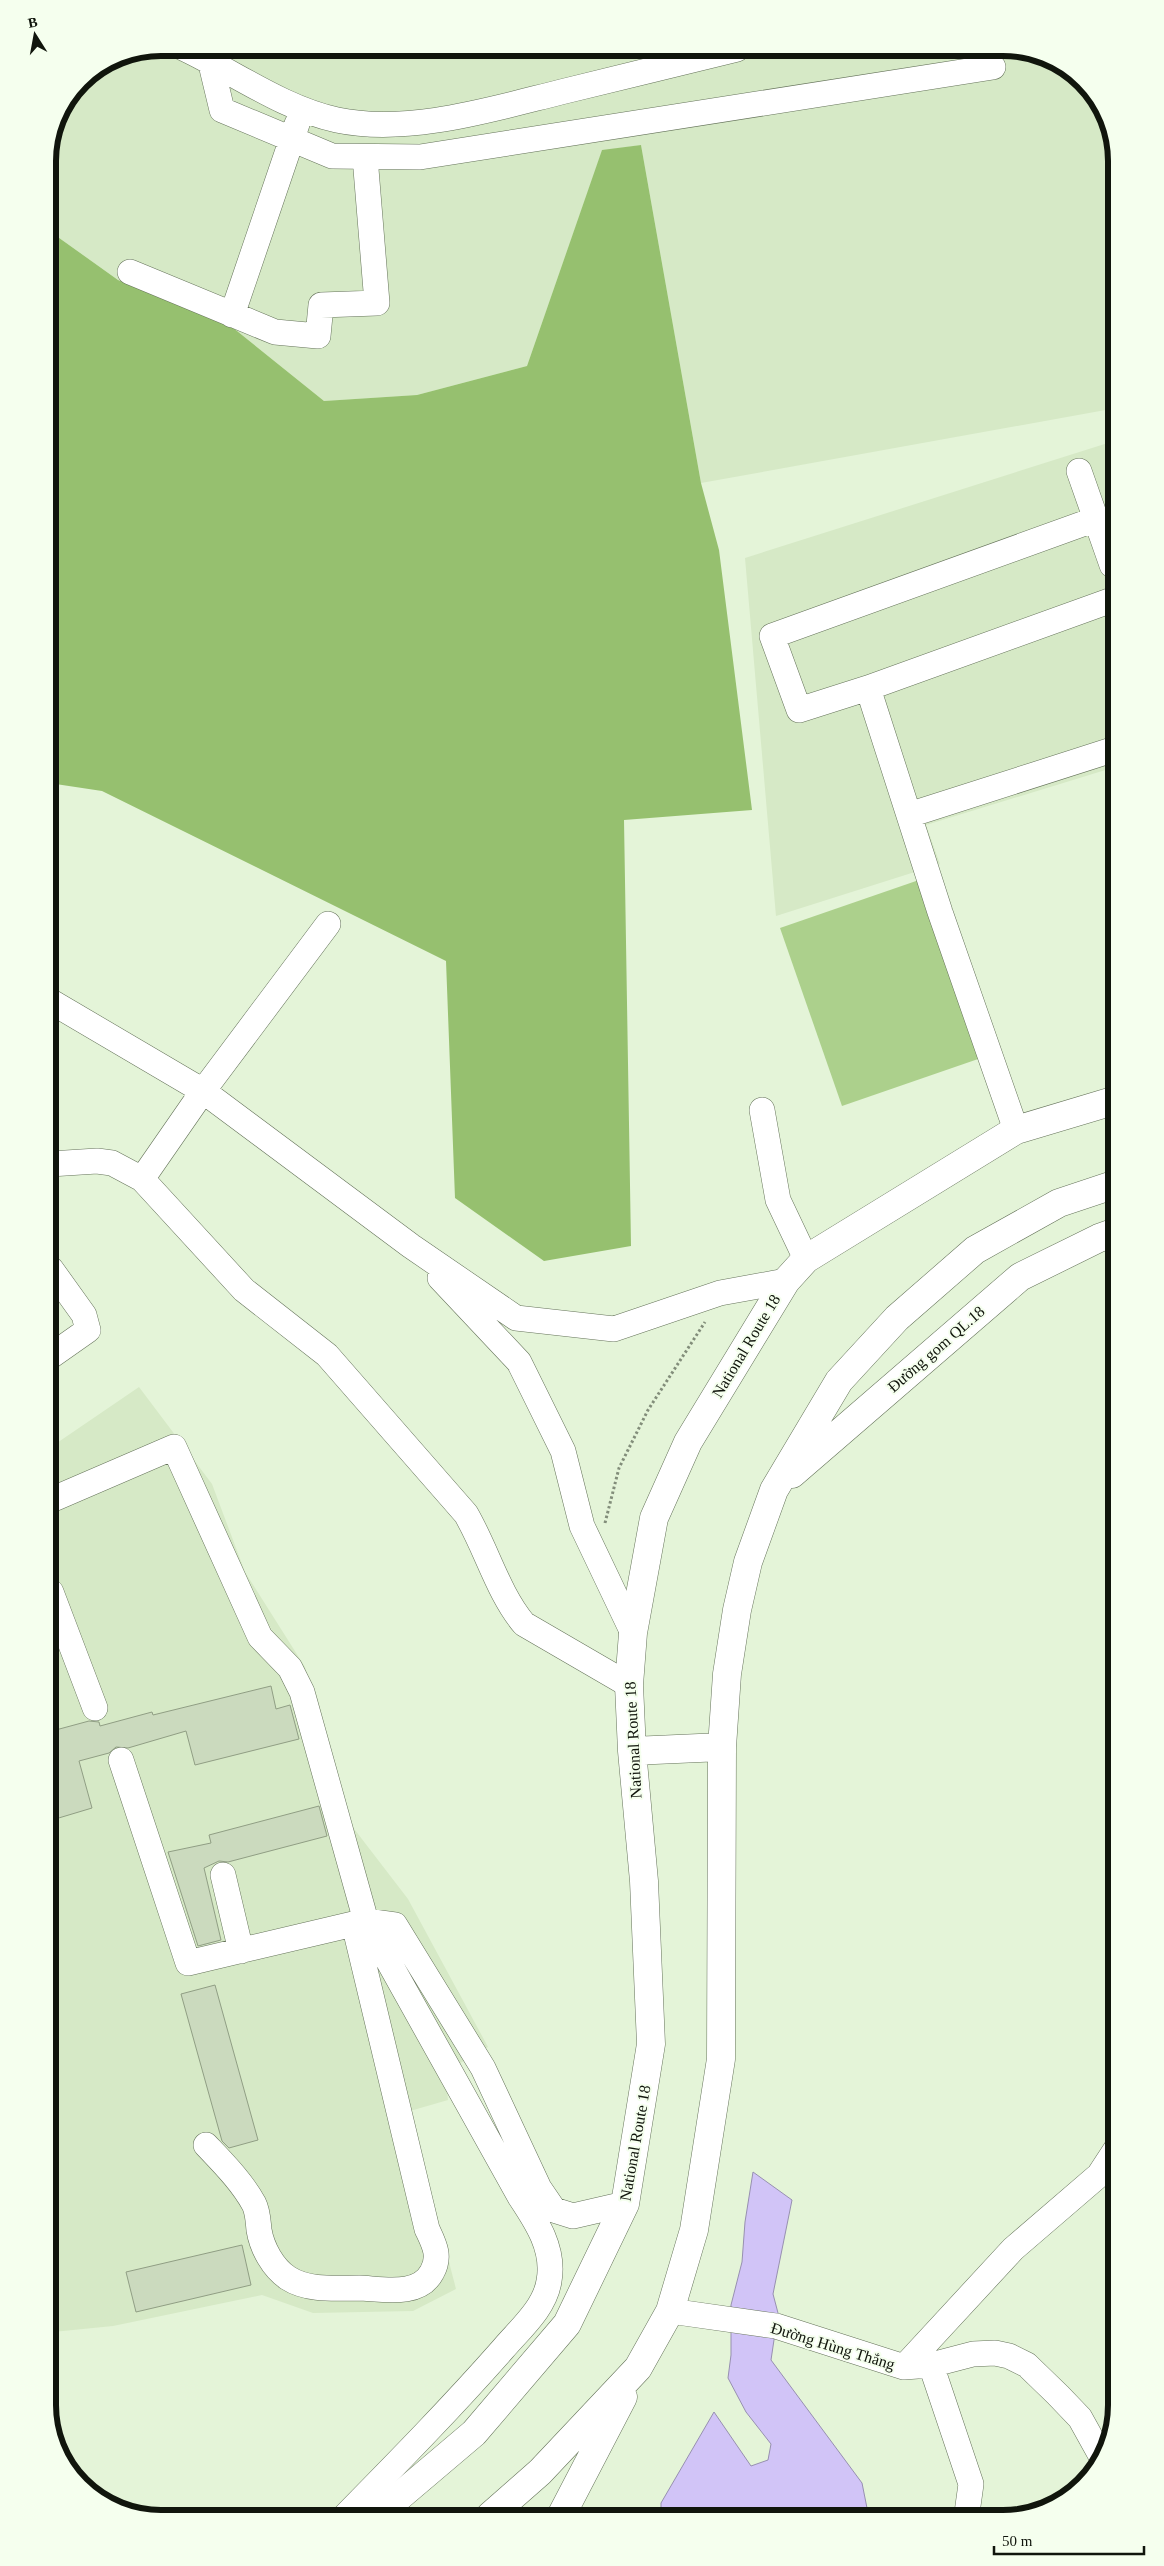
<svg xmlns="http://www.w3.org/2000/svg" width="1164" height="2566" viewBox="0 0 1164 2566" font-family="'Times New Roman',serif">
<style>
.built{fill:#d6e9c6}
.green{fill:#acd08c}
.forest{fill:#96c06f}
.water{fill:#d1c4f7;stroke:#9790b0}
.building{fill:#cbdabe;stroke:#909e84}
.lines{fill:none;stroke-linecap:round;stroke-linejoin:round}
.minor-casing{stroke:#65735a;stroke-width:26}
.highway-casing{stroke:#65735a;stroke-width:29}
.path{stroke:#828d7a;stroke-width:3;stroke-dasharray:2.5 2.5;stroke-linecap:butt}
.minor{stroke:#fff;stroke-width:25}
.highway{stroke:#fff;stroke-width:28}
.labels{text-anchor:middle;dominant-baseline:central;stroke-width:4;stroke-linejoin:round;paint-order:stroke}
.street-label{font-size:16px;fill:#10150c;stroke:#f5ffee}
.rim{fill:none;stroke:#10150c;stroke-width:6}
</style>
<rect width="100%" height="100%" fill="#e4f4d8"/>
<!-- built -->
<path class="built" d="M161 48H1010L1072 71 1110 125 1111 409 701 483 641 145 602 151 527 366 417 395 324 401 232 327 118 280 48 230V154L56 118 81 81 118 56Z
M1111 442 1112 768 926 825 940 864 776 916 745 558Z
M139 1387 212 1484 245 1572 305 1667 345 1817 408 1899 488 2047 445 2072 448 2100 410 2111 456 2289 413 2311 313 2313 262 2295 113 2326 53 2332 51 1447Z"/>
<!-- green -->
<path class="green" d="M919 880 981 1058 842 1106 780 928Z"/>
<!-- forest -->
<path class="forest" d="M641 145 701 483 719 550 752 810 624 820 631 1246 544 1261 455 1198 446 961 102 791 49 783 48 230 118 280 232 327 324 401 417 395 527 366 602 150Z"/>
<!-- water -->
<path class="water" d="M753 2172 792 2200 773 2294 778 2313 771 2360 862 2483 868 2513 661 2515V2503L714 2412 751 2466 768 2460 771 2444 746 2412 728 2378 731 2355V2305L742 2262 745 2222Z"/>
<!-- building -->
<path class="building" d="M271 1686 276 1709 290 1705 299 1739 195 1765 186 1731 128 1748 116 1747 109 1753 79 1761 92 1808 52 1820V1731L89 1721 99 1722 100 1726 152 1712 153 1715Z
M319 1806 327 1836 228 1862 219 1861 204 1868 221 1940 198 1946 168 1852 211 1843 209 1835Z
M215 1985 258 2140 229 2148 222 2141 181 1994Z
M242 2245 251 2285 136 2312 126 2272Z"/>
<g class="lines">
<!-- minor casing -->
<g class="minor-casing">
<path id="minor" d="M183 48C234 72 282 108 337 120 408 135 492 109 561 92 620 78 678 63 737 49
M210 60 222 110 332 156 420 157 993 67
M130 272 275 332 318 336 321 305 377 303 365 157
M232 315 297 124
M1079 471 1112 565
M1096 519 772 636 799 710 868 688 1112 600
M868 688 940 912 1016 1130
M909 815 1112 750
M50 1001 203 1091 411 1246 516 1318 614 1329 720 1293 786 1281
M762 1110 778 1200 806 1259
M50 1164 97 1161 112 1163 142 1179 244 1290 327 1355 466 1514C487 1550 498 1593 524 1624L629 1685
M142 1179 203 1091 328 924
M51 1269 84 1315 88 1330 51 1356
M440 1278 519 1362 563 1451 582 1526 633 1633
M51 1500 174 1447 260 1637 290 1668 302 1692 366 1921 520 2197C536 2221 555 2249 549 2281 545 2308 520 2329 503 2349 452 2407 398 2462 344 2517
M51 1592 95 1708
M121 1760 188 1963 366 1921 395 1925 483 2068 539 2188 554 2210 573 2216 625 2204
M223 1875 241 1951
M206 2145C223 2163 242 2182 254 2204 258 2212 258 2221 259 2230 262 2248 273 2268 288 2278 308 2291 336 2288 359 2288 383 2289 419 2297 432 2272 441 2256 434 2244 427 2229L354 1924
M670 2311 776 2326 904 2367 931 2365 973 2354 995 2353 1009 2356 1027 2365 1058 2395 1080 2418 1100 2454
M931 2365 971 2484 967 2513
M904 2367 1013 2249 1099 2175 1116 2149"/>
</g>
<!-- highway casing -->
<g class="highway-casing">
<path id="highway" d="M792 1474 1020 1277 1099 1238 1113 1233
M632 1751 722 1747
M490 2516 540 2472 638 2368 670 2311 694 2230 721 2059 722 1747 727 1674 737 1610 748 1562 774 1490 839 1381 897 1318 975 1250 1059 1203 1113 1185
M561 2516 623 2397
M375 2517 474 2433 567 2324 625 2204 651 2044 644 1881 632 1751 629 1685 633 1633 654 1518 688 1442 786 1281 806 1259 1016 1130 1113 1101"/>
</g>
<!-- path -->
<path class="path" d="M605 1523 619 1468 648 1410 705 1322"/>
<!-- minor -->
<use href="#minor" class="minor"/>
<!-- highway -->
<use href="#highway" class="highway"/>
</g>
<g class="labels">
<!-- street labels -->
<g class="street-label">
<text transform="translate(746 1346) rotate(-59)">National Route 18</text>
<text transform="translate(936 1349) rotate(-41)">Đường gom QL.18</text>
<text transform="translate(633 1740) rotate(-93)">National Route 18</text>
<text transform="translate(635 2143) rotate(-80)">National Route 18</text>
<text transform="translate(833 2346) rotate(17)">Đường Hùng Thắng</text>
</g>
</g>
<!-- crop -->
<path d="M0 0H1164V2566H0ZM161 56H1003A105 105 0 0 1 1108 161V2405A105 105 0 0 1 1003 2510H161A105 105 0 0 1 56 2405V161A105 105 0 0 1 161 56Z" fill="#f5ffee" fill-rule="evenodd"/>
<path class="rim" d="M161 56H1003A105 105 0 0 1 1108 161V2405A105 105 0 0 1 1003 2510H161A105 105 0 0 1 56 2405V161A105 105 0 0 1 161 56Z"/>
<!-- north arrow -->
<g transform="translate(35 35) rotate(349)" stroke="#f5ffee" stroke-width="4" paint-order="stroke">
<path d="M0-4L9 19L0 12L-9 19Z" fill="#10150c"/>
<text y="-8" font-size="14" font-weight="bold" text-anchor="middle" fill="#10150c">B</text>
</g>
<!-- scale -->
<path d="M994 2546v8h150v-8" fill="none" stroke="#10150c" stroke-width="2.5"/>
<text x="1002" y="2546" font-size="15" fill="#10150c" stroke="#f5ffee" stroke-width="4" paint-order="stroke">50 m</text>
</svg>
